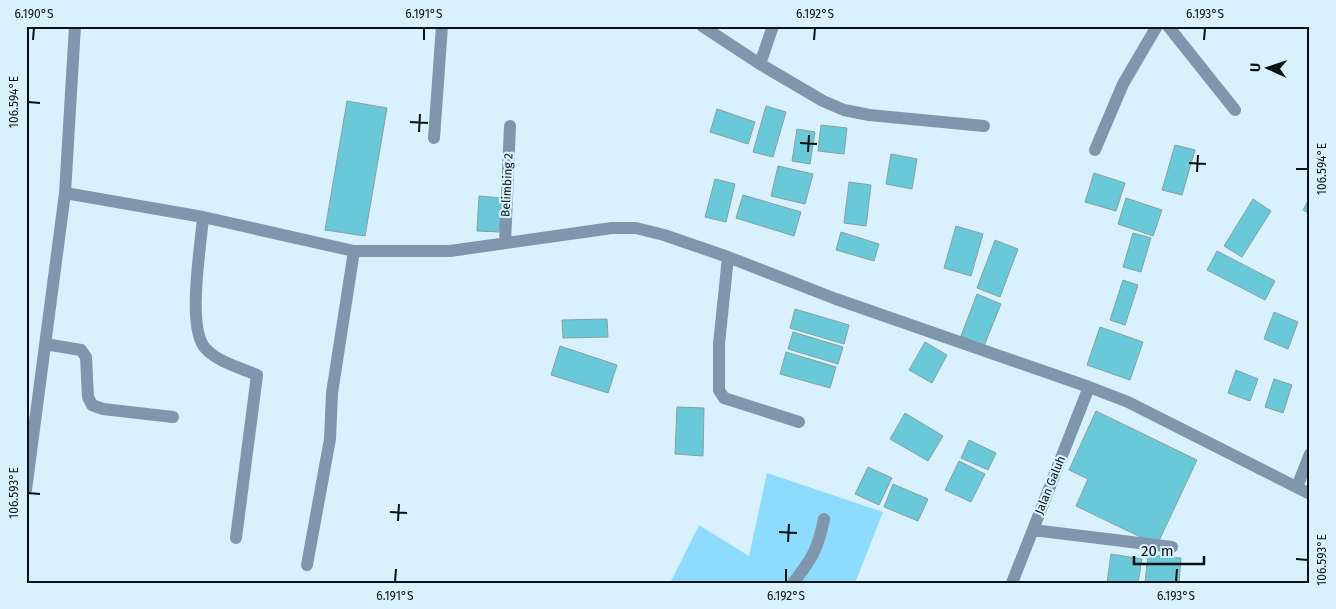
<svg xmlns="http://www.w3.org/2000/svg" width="1336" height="609" viewBox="0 0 1336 609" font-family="'Fira Sans',sans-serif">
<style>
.green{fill:#8ddbfd}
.building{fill:#6ac9d8;stroke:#86a0a5}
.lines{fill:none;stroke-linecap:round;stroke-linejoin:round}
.minor{stroke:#8096ac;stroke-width:12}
.ticks{fill:none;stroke:#091215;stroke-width:2}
.labels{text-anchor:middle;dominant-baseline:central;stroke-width:4.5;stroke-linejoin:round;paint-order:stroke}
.street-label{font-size:12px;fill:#091215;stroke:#d8f1fc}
.neatline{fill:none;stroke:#091215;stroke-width:2}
.ticks-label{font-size:12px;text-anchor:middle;fill:#091215}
</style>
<rect width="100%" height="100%" fill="#d8f1fc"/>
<!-- green -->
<path class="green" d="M767 473 883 512 855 583H670L699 525 749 556Z"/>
<!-- building -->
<path class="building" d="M347 101 387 108 365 236 325 230Z
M766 106 786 112 773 157 753 152Z
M717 109 755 122 748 144 710 132Z
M821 125 847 128 844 154 818 151Z
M797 129 815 132 810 164 792 161Z
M1175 145 1195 150 1182 195 1162 190Z
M891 154 917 159 912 189 886 184Z
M778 166 813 174 805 204 771 196Z
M1094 173 1125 183 1116 211 1085 202Z
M715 179 735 184 726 222 705 217Z
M849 182 871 185 866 226 844 223Z
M743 195 801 212 794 236 736 218Z
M479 196 502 198 499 232 477 231Z
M1310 197V214L1303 210Z
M1126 198 1162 210 1153 236 1118 224Z
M1253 199 1271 211 1242 257 1224 246Z
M956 226 983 234 971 276 944 268Z
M841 232 879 244 874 261 836 250Z
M1133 233 1151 238 1141 272 1123 267Z
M995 240 1018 249 1000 297 977 288Z
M1217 251 1275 281 1265 300 1207 270Z
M1123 280 1138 285 1125 325 1110 320Z
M977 294 1001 304 984 346 961 336Z
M795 309 849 325 844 344 790 328Z
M1274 312 1298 322 1288 349 1264 339Z
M607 319 608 337 563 338 562 320Z
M1100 327 1143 342 1130 380 1087 365Z
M793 332 843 347 838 364 788 349Z
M925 342 947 355 932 383 909 370Z
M560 346 617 365 608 393 551 375Z
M786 352 836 367 830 388 780 374Z
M1236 370 1258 379 1250 401 1228 393Z
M1274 379 1292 385 1283 413 1265 407Z
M677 407 704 408 703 456 675 454Z
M1096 411 1197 460 1157 545 1076 506 1088 479 1069 470Z
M905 413 943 436 928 461 890 439Z
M969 440 996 453 988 470 961 458Z
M959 461 985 474 971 502 945 490Z
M868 467 892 478 879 505 855 494Z
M893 484 928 499 918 521 884 507Z
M1111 554 1142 559 1138 583H1107Z
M1148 555 1181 558 1179 583H1145Z"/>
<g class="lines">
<!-- minor -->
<path class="minor" d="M702 26 760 64 823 101 844 110 869 115 984 126
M1168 26 1235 110
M760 64 773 26
M434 138 442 26
M1095 150 1123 84 1157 26
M65 193 203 217 354 251H450L612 228H636L664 235 728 257 836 299 1089 387 1128 402 1310 494
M203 217C201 245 186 330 206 349 218 362 241 368 257 375L236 538
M505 243 510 126
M728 257 719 344V390L724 398 799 422
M45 344 81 350 86 357 88 397 92 405 103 409 173 417
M1297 487 1310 454
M26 490 65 193 75 26
M1033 530 1172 547
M307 565 330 439 332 393 354 251
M793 583C812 559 818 549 824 519
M1012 583 1089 387"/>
</g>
<!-- ticks -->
<path class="ticks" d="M33 40 34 28M424 40V28M814 40 815 28M1204 40 1205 28M28 102 40 103M410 122 428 123M419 132 420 114M800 143 817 144M808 152 809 135M1189 163 1206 164M1296 169H1308M1197 172 1198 155M28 493 40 494M390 512 407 513M398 521 399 504M779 532 797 533M788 542 789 524M1296 559 1308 560M395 582 396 569M786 582V569M1176 582 1177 569"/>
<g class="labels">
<!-- street labels -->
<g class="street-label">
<text transform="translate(507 185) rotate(-87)">Belimbing 2</text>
<text transform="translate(1050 485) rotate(-68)">Jalan Galuh</text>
</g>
</g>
<!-- border -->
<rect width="1336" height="609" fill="none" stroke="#d8f1fc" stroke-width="55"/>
<!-- north arrow -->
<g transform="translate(1268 68) rotate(273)" stroke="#d8f1fc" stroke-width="4" paint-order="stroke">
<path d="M0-4L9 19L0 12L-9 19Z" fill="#091215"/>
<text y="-8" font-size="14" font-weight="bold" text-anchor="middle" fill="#091215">U</text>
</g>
<!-- scale -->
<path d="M1134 556v8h70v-8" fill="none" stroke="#091215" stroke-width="2.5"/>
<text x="1141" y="556" font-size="15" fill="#091215" stroke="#d8f1fc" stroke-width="4" paint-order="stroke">20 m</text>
<rect x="28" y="28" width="1280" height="554" class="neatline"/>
<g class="ticks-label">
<text x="34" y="18">6.190°S</text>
<text x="424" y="18">6.191°S</text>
<text x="815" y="18">6.192°S</text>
<text x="1205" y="18">6.193°S</text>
<text transform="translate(14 102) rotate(-90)" y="4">106.594°E</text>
<text transform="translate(1322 169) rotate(-90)" y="4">106.594°E</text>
<text transform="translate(14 493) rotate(-90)" y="4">106.593°E</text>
<text transform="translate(1322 560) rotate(-90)" y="4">106.593°E</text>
<text x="395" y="600">6.191°S</text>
<text x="786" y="600">6.192°S</text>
<text x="1176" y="600">6.193°S</text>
</g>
</svg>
